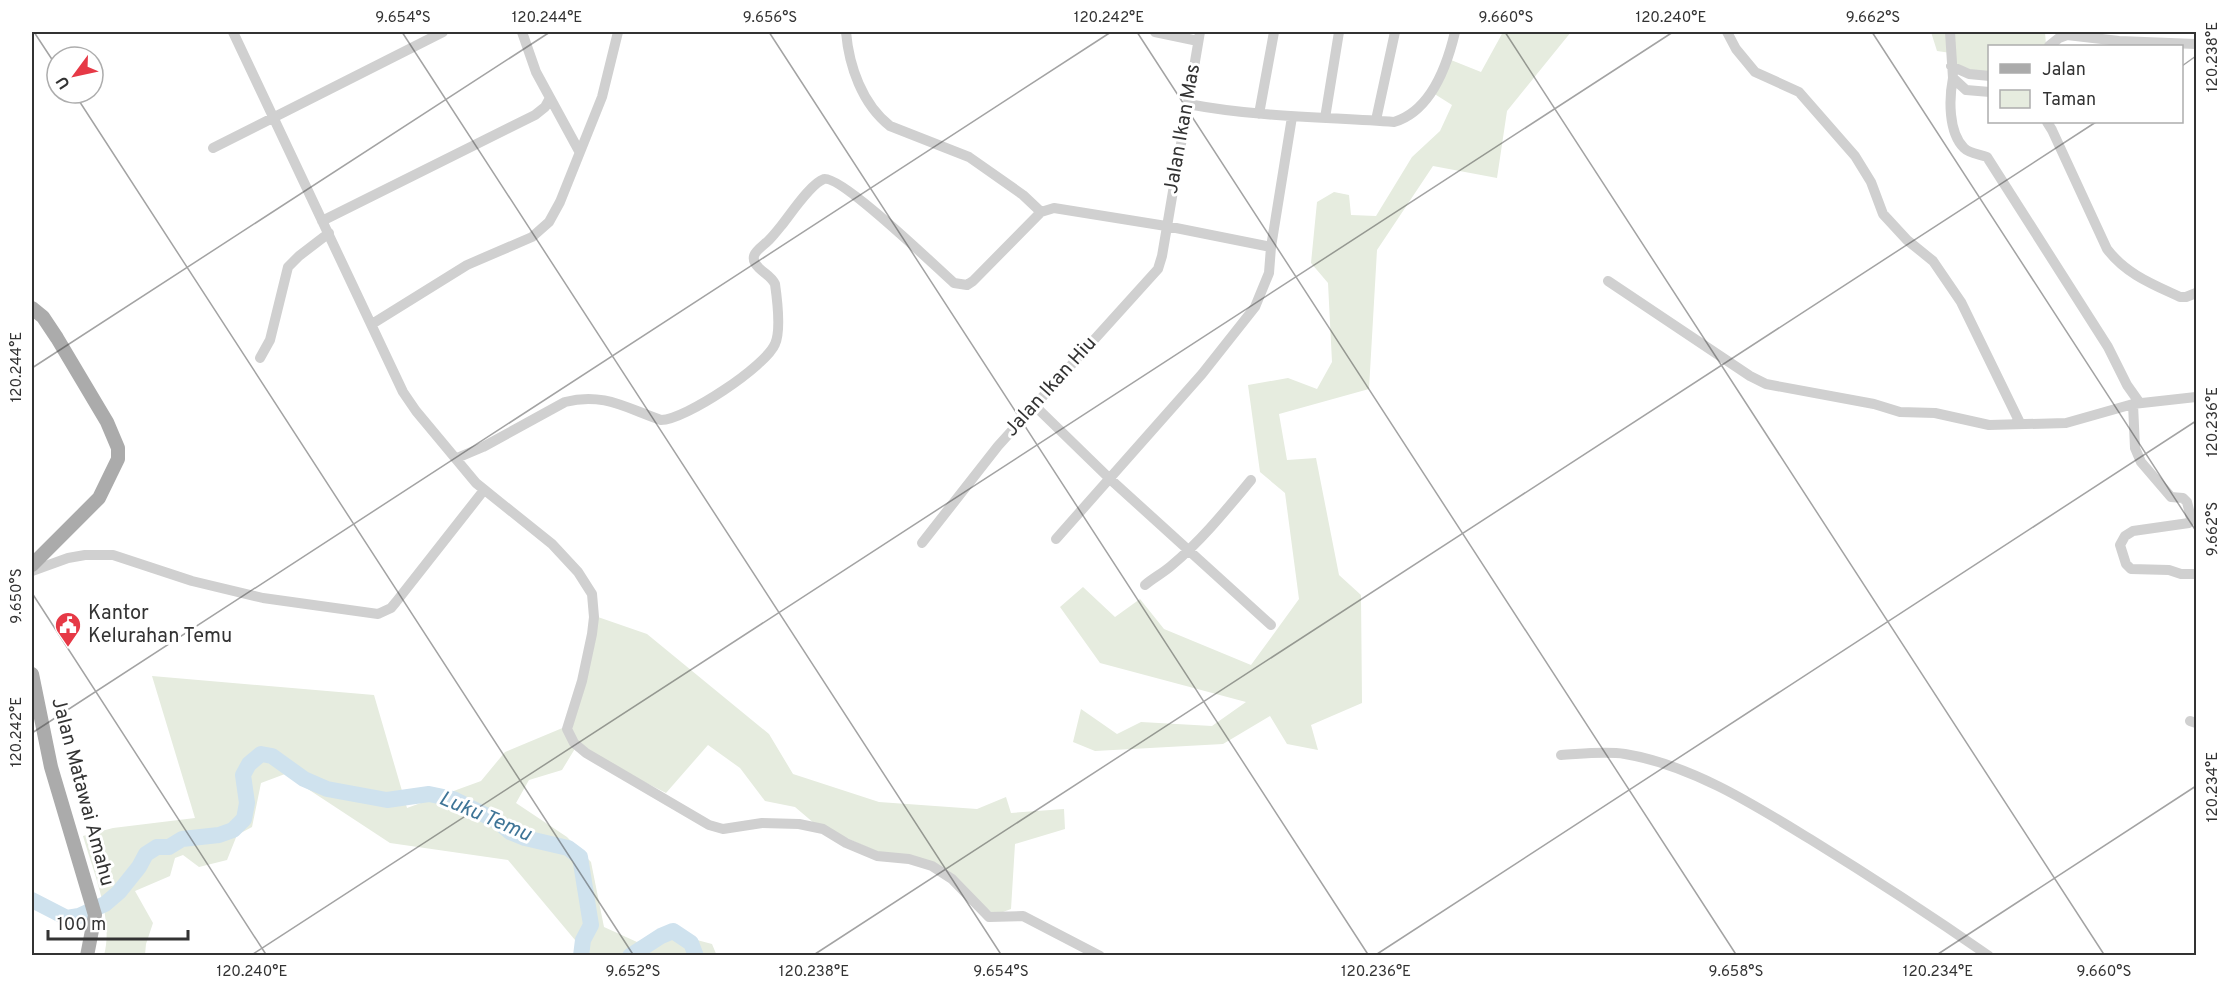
<svg xmlns="http://www.w3.org/2000/svg" width="2228" height="987" viewBox="0 0 2228 987" font-family="Overpass,sans-serif">
<style>
.green{fill:#e6ecdf}
.lines{fill:none;stroke-linecap:round;stroke-linejoin:round}
.river{stroke:#cfe2ee;stroke-width:16}
.minor{stroke:#d0d0d0;stroke-width:10}
.major{stroke:#ababab;stroke-width:14}
.ticks{fill:none;stroke:#333;stroke-width:1.5;stroke-opacity:0.45}
.labels{text-anchor:middle;dominant-baseline:central;stroke-width:6;stroke-linejoin:round;paint-order:stroke}
.street-label{font-size:20px;fill:#333;stroke:#fff}
.poi-label{font-size:20px;fill:#333;stroke:#fff;text-anchor:start}
.water-label{font-size:21px;font-style:italic;fill:#3f7597;stroke:#fff}
.neatline{fill:none;stroke:#333;stroke-width:2}
.ticks-label{font-size:15px;text-anchor:middle;fill:#333}
</style>
<rect width="100%" height="100%" fill="#fff"/>
<!-- green -->
<path class="green" d="M1503 32H1571L1507 111 1497 178 1433 166 1377 250 1369 389 1279 414 1287 460 1316 458 1339 575 1361 595 1362 703 1311 725 1318 750 1287 744 1270 716 1223 744 1095 751 1073 742 1081 709 1117 734 1141 722 1212 726 1246 702 1100 663 1060 607 1083 587 1115 617 1140 599 1164 629 1251 665 1299 599 1285 493 1260 472 1248 385 1288 378 1317 389 1332 362 1328 283 1311 263 1317 202 1334 192 1349 195 1351 215 1376 216 1412 157 1440 131 1452 105 1433 93 1451 60 1481 72Z
M1931 32H2045L2046 45 1990 46 1989 72H1971L1951 65V53L1937 51Z
M595 616 647 634 769 734 793 774 879 802 977 809 1006 797 1011 813 1064 809 1065 829 1015 844 1011 909 995 915 934 866 887 856 815 824 795 807 765 801 740 768 708 745 666 793 605 762 579 742 562 770 529 780 516 803 567 837 591 862 604 927 637 942 663 931 712 944 717 956 575 955V940L508 860 390 843 285 774 261 783 252 827 237 835 227 860 199 867 183 855 175 858 170 876 135 891 153 923 146 944 145 955H104C114 920 93 871 83 836L113 828 195 818 152 676 374 695 407 808 481 781 505 752 572 724Z"/>
<g class="lines">
<!-- river -->
<path class="river" d="M32 900 67 918 79 916 105 904 119 892 139 867 146 854 157 847H169L182 839 219 835 233 830 244 819 247 803 243 775 249 764 261 754 272 756 304 779 327 789 387 800 429 794 453 799 497 821 510 832 525 838 568 848 580 857 591 925 583 940 581 956
M630 956 661 936 673 931 691 943 696 956"/>
<!-- minor -->
<path class="minor" d="M233 32 403 392 416 411 476 483 552 544 578 572 592 594 594 617 592 634 582 681 567 729 574 743 586 753 709 825 723 829 762 823 799 824 823 829 846 843 877 856 909 859 932 866 952 879 989 917 1023 916 1100 956
M522 32 536 72 579 151
M846 32C849 66 862 104 890 126L969 157 1023 195 1041 212
M1155 32 1198 41
M1727 32 1736 49 1755 72 1799 92 1855 156 1871 182 1883 214 1907 240 1933 261 1961 302 2020 423
M1950 32 1953 78 1966 90 1990 92
M2049 46 2059 38 2067 35 2119 41 2196 44
M1951 66 1969 74 1990 76
M1953 78C1949 98 1948 132 1964 148 1970 154 1980 154 1987 157L2108 347 2127 385 2139 402
M1188 104C1256 117 1325 117 1394 122 1431 111 1447 66 1455 32
M1259 114 1274 32
M1325 118 1339 32
M1376 120 1395 32
M2047 122 2052 130 2107 249C2126 274 2152 284 2180 297H2186L2196 293
M213 148 443 32
M322 221 535 115 545 107 550 98
M1608 281 1750 376 1766 384 1874 404 1900 412 1935 413 1989 425 2066 423 2133 404 2196 397
M372 324 467 265 532 237 549 222 560 202 602 97 618 32
M260 358 270 340 288 267 299 256 329 233
M2133 404 2135 448 2141 462 2171 497 2183 498 2187 502 2191 518 2189 523 2133 531 2125 536 2120 545 2126 564 2131 569 2169 570 2181 574H2196
M1034 405 1110 479 1271 625
M457 458 483 447 565 402C603 392 626 408 661 420 685 420 766 366 775 344 781 331 777 298 775 284 771 276 765 274 759 268 746 255 760 249 769 240 773 236 777 231 781 226 790 215 811 183 824 179 841 175 936 267 954 283L967 285 973 281 1041 212 1054 208 1166 226 1271 247
M1056 539 1202 374 1255 307 1269 273 1271 247 1292 117
M922 543 998 446 1158 269 1162 256 1200 32
M32 571 68 558 85 555H113L192 581 263 598 378 614 391 608 396 602 484 490
M1145 585C1153 578 1163 573 1171 566 1202 540 1226 510 1251 480
M2190 721 2196 723
M1561 755C1581 754 1604 751 1625 754 1691 765 1753 804 1810 839 1870 876 1930 915 1989 956"/>
<!-- major -->
<path class="major" d="M32 308 43 317 57 338 107 422 118 448V459L99 498 32 565
M32 674 51 767 95 915 87 956"/>
</g>
<!-- ticks -->
<path class="ticks" d="M34 32 57 67M402 32 1002 956M769 32 1369 956M1137 32 1737 956M1505 32 2105 956M1872 32 2196 531M2182 66 2196 56M74 93 634 956M32 368 550 32M32 593 267 956M32 733 1111 32M250 956 1673 32M812 956 2096 122M1374 956 2196 421M1935 956 2196 786"/>
<!-- icons -->
<defs>
<g id="civic-pin" transform="scale(1.35)"><path d="M0 17L-7.5 6A9.5 9.5 0 1 1 7.5 6Z" fill="#e63946" stroke="#fff"/><path d="M-.6-6.5H3V-4.5H.6V-3L4-1V1h2V6H-6V1h2V-1L-.6-3ZM-1.2 2.5V6h2.4V2.5Z" fill="#fff"/></g>
</defs>
<g fill-rule="evenodd">
<use href="#civic-pin" x="68" y="625"/>
</g>
<g class="labels">
<!-- street labels -->
<g class="street-label">
<text transform="translate(1183 129) rotate(-80)">Jalan Ikan Mas</text>
<text transform="translate(1051 387) rotate(-48)">Jalan Ikan Hiu</text>
<text transform="translate(82 792) rotate(75)">Jalan Matawai Amahu</text>
</g>
<!-- poi labels -->
<g class="poi-label">
<text x="88" y="614">Kantor<tspan x="88" dy="23">Kelurahan Temu</tspan></text>
</g>
<!-- water labels -->
<g class="water-label">
<text transform="translate(485 817) rotate(23)">Luku Temu</text>
</g>
</g>
<!-- border -->
<rect width="2228" height="987" fill="none" stroke="#ffffff" stroke-width="66"/>
<!-- legend -->
<rect x="1988" y="45" width="195" height="78" fill="#ffffff" stroke="#adadad" stroke-width="1.5"/>
<rect x="2000" y="64" width="30" height="9" fill="#ababab" stroke="#adadad" stroke-width="1.5"/>
<text x="2042" y="75" font-size="18" fill="#333333">Jalan</text>
<rect x="2000" y="90" width="30" height="18" fill="#e6ecdf" stroke="#adadad" stroke-width="1.5"/>
<text x="2042" y="105" font-size="18" fill="#333333">Taman</text>
<!-- north arrow -->
<g transform="translate(75 75) rotate(237)"><circle r="28" fill="#ffffff" stroke="#adadad" stroke-width="1.5"/>
<path d="M0-4.5L10 22L0 15L-10 22Z" fill="#e63946"/>
<text y="-9" font-size="16" font-weight="bold" text-anchor="middle" fill="#333333">U</text>
</g>
<!-- scale -->
<path d="M48 930v9h140v-9" fill="none" stroke="#333333" stroke-width="3"/>
<text x="57" y="930" font-size="18" fill="#333333" stroke="#ffffff" stroke-width="4.5" paint-order="stroke">100 m</text>
<rect x="33" y="33" width="2162" height="921" class="neatline"/>
<g class="ticks-label">
<text x="403" y="22">9.654°S</text>
<text x="547" y="22">120.244°E</text>
<text x="770" y="22">9.656°S</text>
<text x="1109" y="22">120.242°E</text>
<text x="1506" y="22">9.660°S</text>
<text x="1671" y="22">120.240°E</text>
<text x="1873" y="22">9.662°S</text>
<text transform="translate(2212 57) rotate(-90)" y="5">120.238°E</text>
<text transform="translate(16 367) rotate(-90)" y="5">120.244°E</text>
<text transform="translate(2212 422) rotate(-90)" y="5">120.236°E</text>
<text transform="translate(2212 529) rotate(-90)" y="5">9.662°S</text>
<text transform="translate(16 596) rotate(-90)" y="5">9.650°S</text>
<text transform="translate(16 732) rotate(-90)" y="5">120.242°E</text>
<text transform="translate(2212 787) rotate(-90)" y="5">120.234°E</text>
<text x="252" y="976">120.240°E</text>
<text x="633" y="976">9.652°S</text>
<text x="814" y="976">120.238°E</text>
<text x="1001" y="976">9.654°S</text>
<text x="1376" y="976">120.236°E</text>
<text x="1736" y="976">9.658°S</text>
<text x="1938" y="976">120.234°E</text>
<text x="2104" y="976">9.660°S</text>
</g>
</svg>
